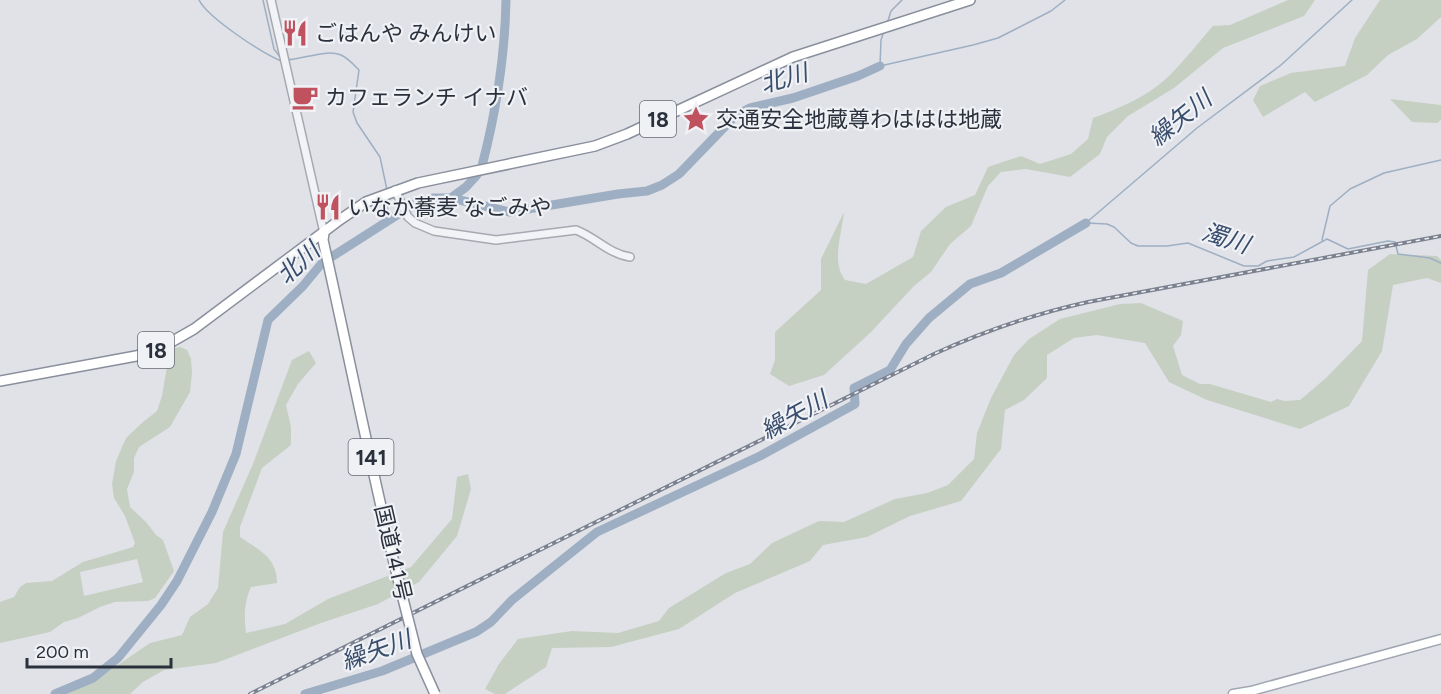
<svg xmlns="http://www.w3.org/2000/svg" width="1441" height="694" viewBox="0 0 1441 694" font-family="Figtree,'Noto Sans JP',sans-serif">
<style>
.green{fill:#c5d0c2;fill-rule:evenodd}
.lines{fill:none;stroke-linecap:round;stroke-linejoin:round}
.stream{stroke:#9eafc3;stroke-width:1.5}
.river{stroke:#9eafc3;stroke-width:9}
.minor-casing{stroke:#a6a9b0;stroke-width:10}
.major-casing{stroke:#a0a6b1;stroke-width:11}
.highway-casing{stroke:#898f9c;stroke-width:12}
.minor{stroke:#f2f3f6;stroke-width:7}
.major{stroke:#fff;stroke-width:8}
.highway{stroke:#fff;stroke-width:9}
.rail-casing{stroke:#7b818f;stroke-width:4}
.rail{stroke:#eff1f5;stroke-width:1.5;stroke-dasharray:4.5;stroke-linecap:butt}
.highway-bridge-casing{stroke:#898f9c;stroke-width:12;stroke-linecap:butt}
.highway-bridge{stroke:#fff;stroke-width:9}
.labels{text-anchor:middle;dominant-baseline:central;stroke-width:4.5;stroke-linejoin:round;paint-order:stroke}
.shield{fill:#eff1f5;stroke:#656a74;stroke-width:1.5}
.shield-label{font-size:21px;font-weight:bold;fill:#2a303c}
.poi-label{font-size:22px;fill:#2a303c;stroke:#eff1f5;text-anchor:start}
.street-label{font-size:22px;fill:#2a303c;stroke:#eff1f5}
.water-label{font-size:24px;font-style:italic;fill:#394d6c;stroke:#eff1f5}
</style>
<rect width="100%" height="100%" fill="#e0e2e7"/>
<!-- green -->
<path class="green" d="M1288 0H1315L1304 16 1223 48 1174 88 1128 116 1107 137 1100 154 1070 177 1026 169 1001 172 988 186 971 226 950 244 931 272 914 286 870 333 824 375 789 386 770 374 775 360V332L821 290V259L844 212C842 233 831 262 845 280L866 284 913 257 921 231 946 207 975 195 988 167 1021 156 1040 164 1071 154 1088 139 1093 118C1120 108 1149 96 1170 75 1185 60 1199 42 1213 26L1230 25Z
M1380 0H1441V17L1417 39 1388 55 1367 75 1315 102 1305 92 1263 117 1253 100 1260 86 1291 73 1345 66 1355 38Z
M1390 99 1441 105V120L1437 123 1412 122Z
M1390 254 1437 256 1441 260V283L1427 278 1393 285 1382 351 1349 406 1300 429 1207 400 1169 382 1145 343 1097 335 1074 338 1047 355V378L1024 400 1005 410 1001 449 961 501 910 516 867 537 823 545 810 561 735 593 679 629 611 647 552 648 546 667 505 694H495L485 689 499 664 518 639 572 631 618 633 659 621 669 608 726 573 750 564 772 543 819 521 844 522 895 499 927 493 948 485 974 459 977 433 991 398 1014 355 1029 339 1060 319 1120 304 1141 303 1183 321 1181 335 1173 346 1182 375 1200 384H1210L1271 402 1277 399 1285 401 1300 400 1326 378 1362 341 1368 270Z
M180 347 187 350 191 359 192 373 190 392 170 427 139 447 134 458V472L127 489 130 507 146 522 156 535 163 540 174 571 155 598 148 601 115 602 100 607 78 618 64 622 50 632 0 643V602L14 597 20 587 26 583 52 581 83 562 133 547 135 543 125 516 114 498 112 484 116 461 126 438 143 422 157 411 162 396 170 349ZM137 559 143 582 84 596 80 572Z
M309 351 316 363 298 384 286 405 291 427V445L262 468 240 527V537C259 550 277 557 277 583L251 587C244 603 244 616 246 633L285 624 328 599 411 567 452 519 457 477 468 474 471 489 457 536 419 582 378 604 321 623 216 663 164 670 143 682 130 694H67L115 667 150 643 182 635 190 617 208 604 218 588 223 532 253 464 292 360Z"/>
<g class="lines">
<!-- stream -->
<path class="stream" d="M199 0C208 18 262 53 281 61
M263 0 274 49 283 61
M887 24 891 11 902 0
M884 31 881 40 880 66 973 45 998 38 1051 11 1065 0
M287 60C303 59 326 49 341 55 348 58 354 65 359 70L353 112 357 123 380 157 387 190
M386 220 388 217 387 198
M1087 222 1197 128 1281 65 1352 0
M1086 223 1107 224 1114 227 1131 243 1138 246H1167L1188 243 1244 266H1258L1267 261 1294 257 1327 239 1348 249 1388 241 1395 242 1398 254 1430 258 1441 263
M1322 240 1330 206 1350 189 1384 173 1441 160"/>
<!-- river -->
<path class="river" d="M482 166C496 112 505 56 506 0
M451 198 466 187 477 175
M55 694 93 678 118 658 161 605 177 581 212 512 236 454 268 320 303 286 322 263 416 203 433 198H451L510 212 618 194 647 191 662 185 679 174 736 115 750 108 793 98 858 76 880 66
M305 694 382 671 476 632 491 622 512 600 597 532 760 456 855 404 854 388 890 370 906 344 929 318 970 284 1001 273 1086 223"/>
<!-- minor casing -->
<g class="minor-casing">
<path id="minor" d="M271 0 324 233
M395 190 408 217 415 223 434 231 496 240 576 230C595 237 609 254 630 257"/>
</g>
<!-- major casing -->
<g class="major-casing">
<path id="major" d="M1233 694 1251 691 1441 639"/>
</g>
<!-- highway casing -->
<g class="highway-casing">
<path id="highway" d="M324 233 323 240C348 351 370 464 397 575
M0 381 136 356 159 349 194 329 341 219 366 202 418 183 595 146 627 134 793 57 970 0"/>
</g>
<!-- minor -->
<use href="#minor" class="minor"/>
<!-- major -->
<use href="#major" class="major"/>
<!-- highway -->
<use href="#highway" class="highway"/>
<!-- rail casing -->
<g class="rail-casing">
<path id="rail" d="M250 694 934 354C984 331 1034 314 1088 302L1441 236"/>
</g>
<!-- rail -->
<use href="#rail" class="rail"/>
<!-- highway-bridge casing -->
<g class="highway-bridge-casing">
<path id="highway-bridge" d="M397 575 417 654 435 694"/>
</g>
<!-- highway-bridge -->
<use href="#highway-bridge" class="highway-bridge"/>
</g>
<!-- icons -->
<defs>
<g id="restaurant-bare" transform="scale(2.07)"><path d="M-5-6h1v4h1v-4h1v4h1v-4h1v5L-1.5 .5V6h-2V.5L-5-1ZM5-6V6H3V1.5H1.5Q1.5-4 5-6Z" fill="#bf525e" stroke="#eff1f5" stroke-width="2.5" paint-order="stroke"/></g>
<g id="cafe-bare" transform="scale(2.07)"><path d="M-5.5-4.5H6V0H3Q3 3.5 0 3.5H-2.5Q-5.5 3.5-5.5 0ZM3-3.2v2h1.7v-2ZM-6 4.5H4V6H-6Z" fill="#bf525e" stroke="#eff1f5" stroke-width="2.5" paint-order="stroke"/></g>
<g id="sight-bare" transform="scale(2.07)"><path d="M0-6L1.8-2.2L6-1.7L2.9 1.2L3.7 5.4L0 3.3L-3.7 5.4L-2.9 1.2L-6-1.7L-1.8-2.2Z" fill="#bf525e" stroke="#eff1f5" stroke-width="2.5" paint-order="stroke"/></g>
</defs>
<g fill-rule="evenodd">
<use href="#restaurant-bare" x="295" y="33"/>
<use href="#cafe-bare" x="305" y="97"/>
<use href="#sight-bare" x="696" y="119"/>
<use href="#restaurant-bare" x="328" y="207"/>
</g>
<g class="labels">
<!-- shield labels -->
<g class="shield">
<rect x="640" y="101" width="36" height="36" rx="4.5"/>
<rect x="138" y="332" width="36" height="36" rx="4.5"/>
<rect x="348.5" y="439" width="45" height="36" rx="4.5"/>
</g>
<g class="shield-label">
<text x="658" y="119">18</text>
<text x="156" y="350">18</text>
<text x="371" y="457">141</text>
</g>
<!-- poi labels -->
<g class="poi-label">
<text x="315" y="33">ごはんや みんけい</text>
<text x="325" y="97">カフェランチ イナバ</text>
<text x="716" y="119">交通安全地蔵尊わははは地蔵</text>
<text x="348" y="207">いなか蕎麦 なごみや</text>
</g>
<!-- street labels -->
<g class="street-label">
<text transform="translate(393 553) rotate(77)">国道141号</text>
</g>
<!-- water labels -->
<g class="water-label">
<text transform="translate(784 78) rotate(-16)">北川</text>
<text transform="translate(1180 118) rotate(-39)">繰矢川</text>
<text transform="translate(1226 238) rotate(18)">濁川</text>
<text transform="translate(298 263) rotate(-43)">北川</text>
<text transform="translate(794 415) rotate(-29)">繰矢川</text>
<text transform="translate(376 650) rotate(-20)">繰矢川</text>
</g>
</g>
<!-- scale -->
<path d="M27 658v9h144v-9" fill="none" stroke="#2a303c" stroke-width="3"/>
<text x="36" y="658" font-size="18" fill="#2a303c" stroke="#eff1f5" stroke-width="4.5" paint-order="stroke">200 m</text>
</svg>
